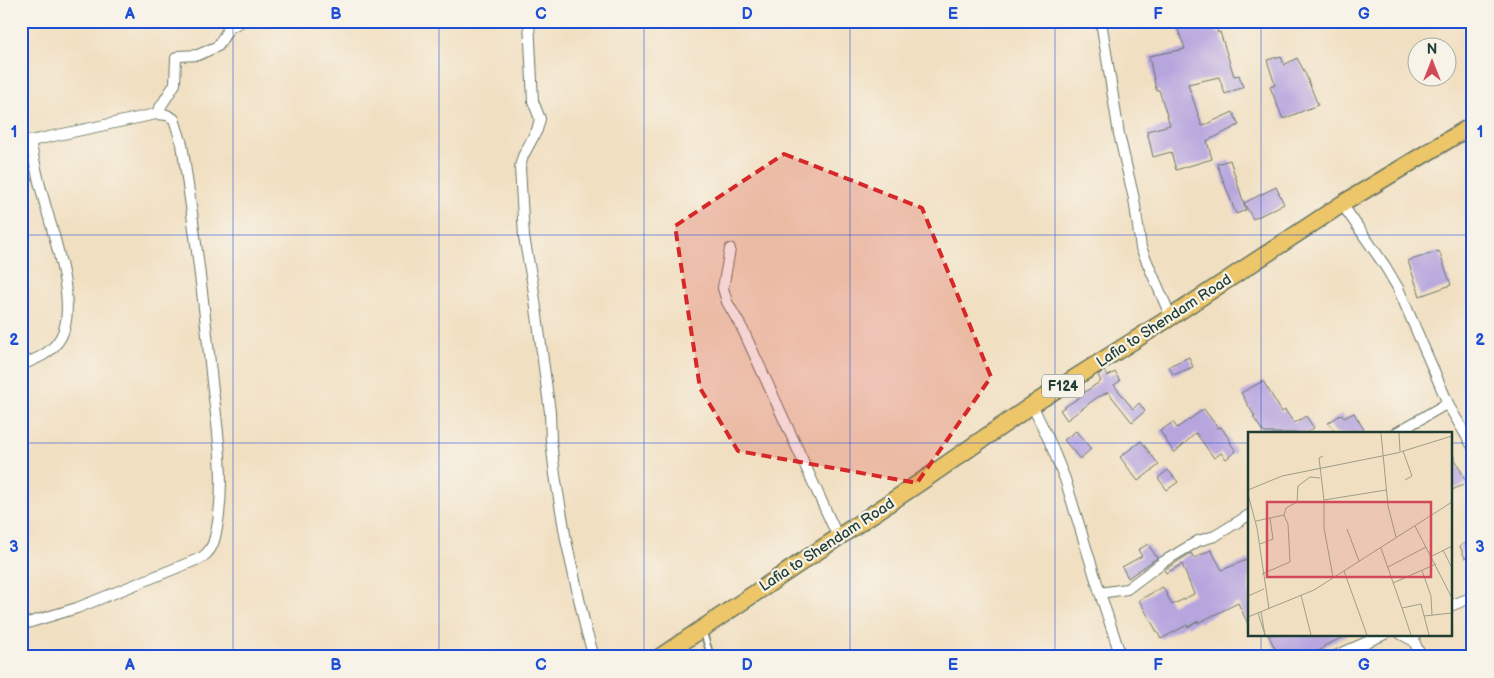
<svg xmlns="http://www.w3.org/2000/svg" width="1494" height="678" viewBox="0 0 1494 678" font-family="'Balsamiq Sans',sans-serif">
<style>
.building{fill:#b7a5de}
.lines{fill:none;stroke-linecap:round;stroke-linejoin:round}
.service-casing{stroke:#687665;stroke-width:8}
.minor-casing{stroke:#687665;stroke-width:12}
.primary-casing{stroke:#687665;stroke-width:19}
.service{stroke:#fff;stroke-width:5}
.minor{stroke:#fff;stroke-width:10}
.primary{stroke:#ecc669;stroke-width:16}
.marked{fill:#d62828;fill-opacity:0.2;stroke:#d62828;stroke-width:4;stroke-dasharray:10 6;stroke-linejoin:round}
.grid{fill:none;stroke:#1d4ed8;stroke-width:1;stroke-opacity:0.55}
.labels{text-anchor:middle;dominant-baseline:central;stroke-width:4.5;stroke-linejoin:round;paint-order:stroke}
.shield{fill:#f7f3e8;stroke:#60746a;stroke-width:1}
.shield-label{font-size:14px;font-weight:bold;fill:#1f3d34}
.street-label{font-size:15px;fill:#1f3d34;stroke:#f7f3e8}
.inset-road{fill:none;stroke:#9d9e89;stroke-width:1}
.view{fill:#d1495b;fill-opacity:0.15;stroke:#d1495b;stroke-width:2.5}
.inset-edge{fill:none;stroke:#1f3d34;stroke-width:2.5}
.neatline{fill:none;stroke:#1d4ed8;stroke-width:2}
.grid-label{font-size:16px;text-anchor:middle;font-weight:bold;fill:#1d4ed8}
</style>
<rect width="100%" height="100%" fill="#f7f3e8"/>
<filter id="ink" filterUnits="userSpaceOnUse"><feTurbulence type="fractalNoise" baseFrequency=".02" numOctaves="2"/><feDisplacementMap in="SourceGraphic" scale="10" xChannelSelector="R" yChannelSelector="G"/><feConvolveMatrix kernelMatrix="1 2 1 2 8 2 1 2 1" color-interpolation-filters="sRGB"/></filter>
<filter id="wash" filterUnits="userSpaceOnUse"><feTurbulence type="fractalNoise" baseFrequency=".0096" numOctaves="4" result="noise"/><feDisplacementMap in="SourceGraphic" scale="20" xChannelSelector="R" yChannelSelector="G"/><feGaussianBlur stdDeviation="1.12" result="paint"/><feColorMatrix in="noise" values="0 0 0 0 0 0 0 0 0 0 0 0 0 0 0 0 0 1.4 0 .05"/><feComposite in="paint" operator="in"/></filter>
<g filter="url(#wash)">
<rect width="100%" height="100%" fill="#f1dfc1"/>
<g id="blocks">
<!-- building -->
<path class="building" d="M1175 21H1214L1218 33 1220 32 1234 76 1239 75 1243 87 1225 94 1219 77 1188 84 1202 126 1233 112 1239 125 1207 141 1212 159 1176 170 1171 152 1153 157 1147 131 1170 125 1159 90H1156L1149 56 1185 49Z
M1281 56 1284 65 1297 58 1305 73 1318 105 1283 119 1270 87 1275 85 1267 60Z
M1230 160 1246 210 1236 214 1217 164Z
M1276 187 1284 204 1253 219 1244 203Z
M1439 251 1451 285 1420 296 1408 261Z
M1189 357 1193 367 1173 375 1169 366Z
M1104 371 1108 376 1115 372 1120 381 1114 385 1133 409 1139 403 1145 411 1132 422 1108 392 1099 397V396L1067 420 1060 410 1083 395 1082 394 1101 381 1098 375Z
M1263 381 1282 412 1285 410 1294 423 1306 416 1314 428 1306 433H1264L1253 417H1255L1241 393Z
M1204 409 1218 428 1221 427 1231 442 1230 443 1236 451 1226 459 1221 453 1214 458 1196 433 1174 453 1160 431 1173 422 1177 428Z
M1354 413 1366 433H1336L1328 423 1342 414 1344 418Z
M1076 431 1091 449 1080 459 1064 440Z
M1141 441 1159 465 1138 481 1120 457Z
M1450 449 1467 483 1450 491Z
M1168 470 1178 482 1167 490 1158 478Z
M1469 541 1473 549V554L1465 558 1460 546Z
M1148 544 1157 558 1128 578 1122 567 1142 556 1138 550Z
M1211 550 1222 570 1249 559V626L1238 603 1198 623V621L1188 627 1187 625 1161 639 1139 600 1163 587 1172 605 1194 594 1182 564 1166 573 1164 570 1191 553 1194 558Z
M1268 634H1350L1324 646V648L1307 657H1279Z"/>
</g>
</g>
<g filter="url(#ink)">
<use href="#blocks" fill-opacity="0" stroke="#687665" stroke-width="1"/>
<g class="lines">
<!-- service casing -->
<g class="service-casing">
<path id="service" d="M703 631 711 657
M677 649 687 657"/>
</g>
<!-- minor casing -->
<g class="minor-casing">
<path id="minor" d="M529 21 533 101 540 119 537 130 523 156 520 167 524 237 533 286 550 412 551 441 555 475 566 540 586 630 594 657
M1101 21 1119 134 1134 199 1141 248 1171 317
M156 114 175 84 176 58 179 56 198 55 218 46 229 28 242 21
M21 143 156 114 167 115 174 119 182 144C194 223 204 302 212 382 218 432 227 487 215 537 213 547 209 553 201 558L77 608 21 625
M1342 204 1385 266 1398 288 1450 408 1473 447
M730 249 723 288 727 302 743 330 838 537
M21 365C37 359 52 353 61 337 79 303 51 229 42 193 37 176 34 158 30 141
M1032 405 1049 440 1065 479 1100 593 1121 657
M1396 433 1448 403
M1100 593 1127 589 1163 562 1198 541 1215 536 1249 515
M1450 606 1473 597
M1401 634 1414 641
M1415 634 1414 641 1421 657
M1333 657 1385 634"/>
</g>
<!-- primary casing -->
<g class="primary-casing">
<path id="primary" d="M660 657 928 477 1032 405 1171 317 1342 204 1473 125"/>
</g>
<!-- service -->
<use href="#service" class="service"/>
<!-- minor -->
<use href="#minor" class="minor"/>
<!-- primary -->
<use href="#primary" class="primary"/>
</g>
</g>
<!-- marked area -->
<path class="marked" d="M784 154 922 208 991 377 917 483 738 451 700 388 675 226Z"/>
<!-- grid -->
<path class="grid" d="M233 21V657M439 21V657M644 21V657M850 21V657M1055 21V657M1261 21V433M21 235H1473M21 443H1249M1450 443H1473M1261 634V657"/>
<g class="labels">
<!-- shield labels -->
<rect class="shield" x="1042" y="374.5" width="42" height="23" rx="4"/>
<g class="shield-label">
<text x="1063" y="386">F124</text>
</g>
<!-- street labels -->
<g class="street-label">
<text transform="translate(1164 321) rotate(-33)">Lafia to Shendam Road</text>
<text transform="translate(827 545) rotate(-33)">Lafia to Shendam Road</text>
</g>
</g>
<!-- overview -->
<g transform="translate(1248 432)">
<rect width="204" height="204" fill="#f1dfc1"/>
<path class="inset-road" d="M133 1 140 74 148 105M151 1 152 19M155 19 164 44 157 48M75 24 71 26 76 68M0 58 34 44 149 21 204 4M0 62 9 96 21 177M36 83 38 76 49 70 50 54 62 45 72 46M8 89 36 83M167 94 204 166M99 97 111 129M12 112 25 107 22 86M133 116 154 176 173 172 181 203M195 118 204 136M184 124 204 114M140 135 178 115M96 139 119 203M174 139 183 164 184 183M14 142 42 130 40 92 36 83M85 145 76 96V68L138 58M145 151 188 132M53 163 63 203M0 164 16 157M154 176 163 203M13 180 17 203M10 181 17 203M176 184 204 181M0 185 66 158 204 70"/>
<path class="view" d="M19 70H183V145H19Z"/>
<rect width="204" height="204" class="inset-edge"/>
</g>
<!-- margin -->
<rect width="1494" height="678" fill="none" stroke="#f7f3e8" stroke-width="55"/>
<!-- north arrow -->
<g transform="translate(1432 62)"><circle r="24" fill="#f7f3e8" stroke="#a1aaa0"/>
<path d="M0-4L9 19L0 12L-9 19Z" fill="#d1495b"/>
<text y="-8" font-size="14" font-weight="bold" text-anchor="middle" fill="#1f3d34">N</text>
</g>
<rect x="28" y="28" width="1438" height="622" class="neatline"/>
<g class="grid-label">
<text x="130" y="19">A</text>
<text x="336" y="19">B</text>
<text x="541" y="19">C</text>
<text x="747" y="19">D</text>
<text x="953" y="19">E</text>
<text x="1158" y="19">F</text>
<text x="1364" y="19">G</text>
<text x="14" y="137">1</text>
<text x="1480" y="137">1</text>
<text x="14" y="345">2</text>
<text x="1480" y="345">2</text>
<text x="14" y="552">3</text>
<text x="1480" y="552">3</text>
<text x="130" y="670">A</text>
<text x="336" y="670">B</text>
<text x="541" y="670">C</text>
<text x="747" y="670">D</text>
<text x="953" y="670">E</text>
<text x="1158" y="670">F</text>
<text x="1364" y="670">G</text>
</g>
</svg>
